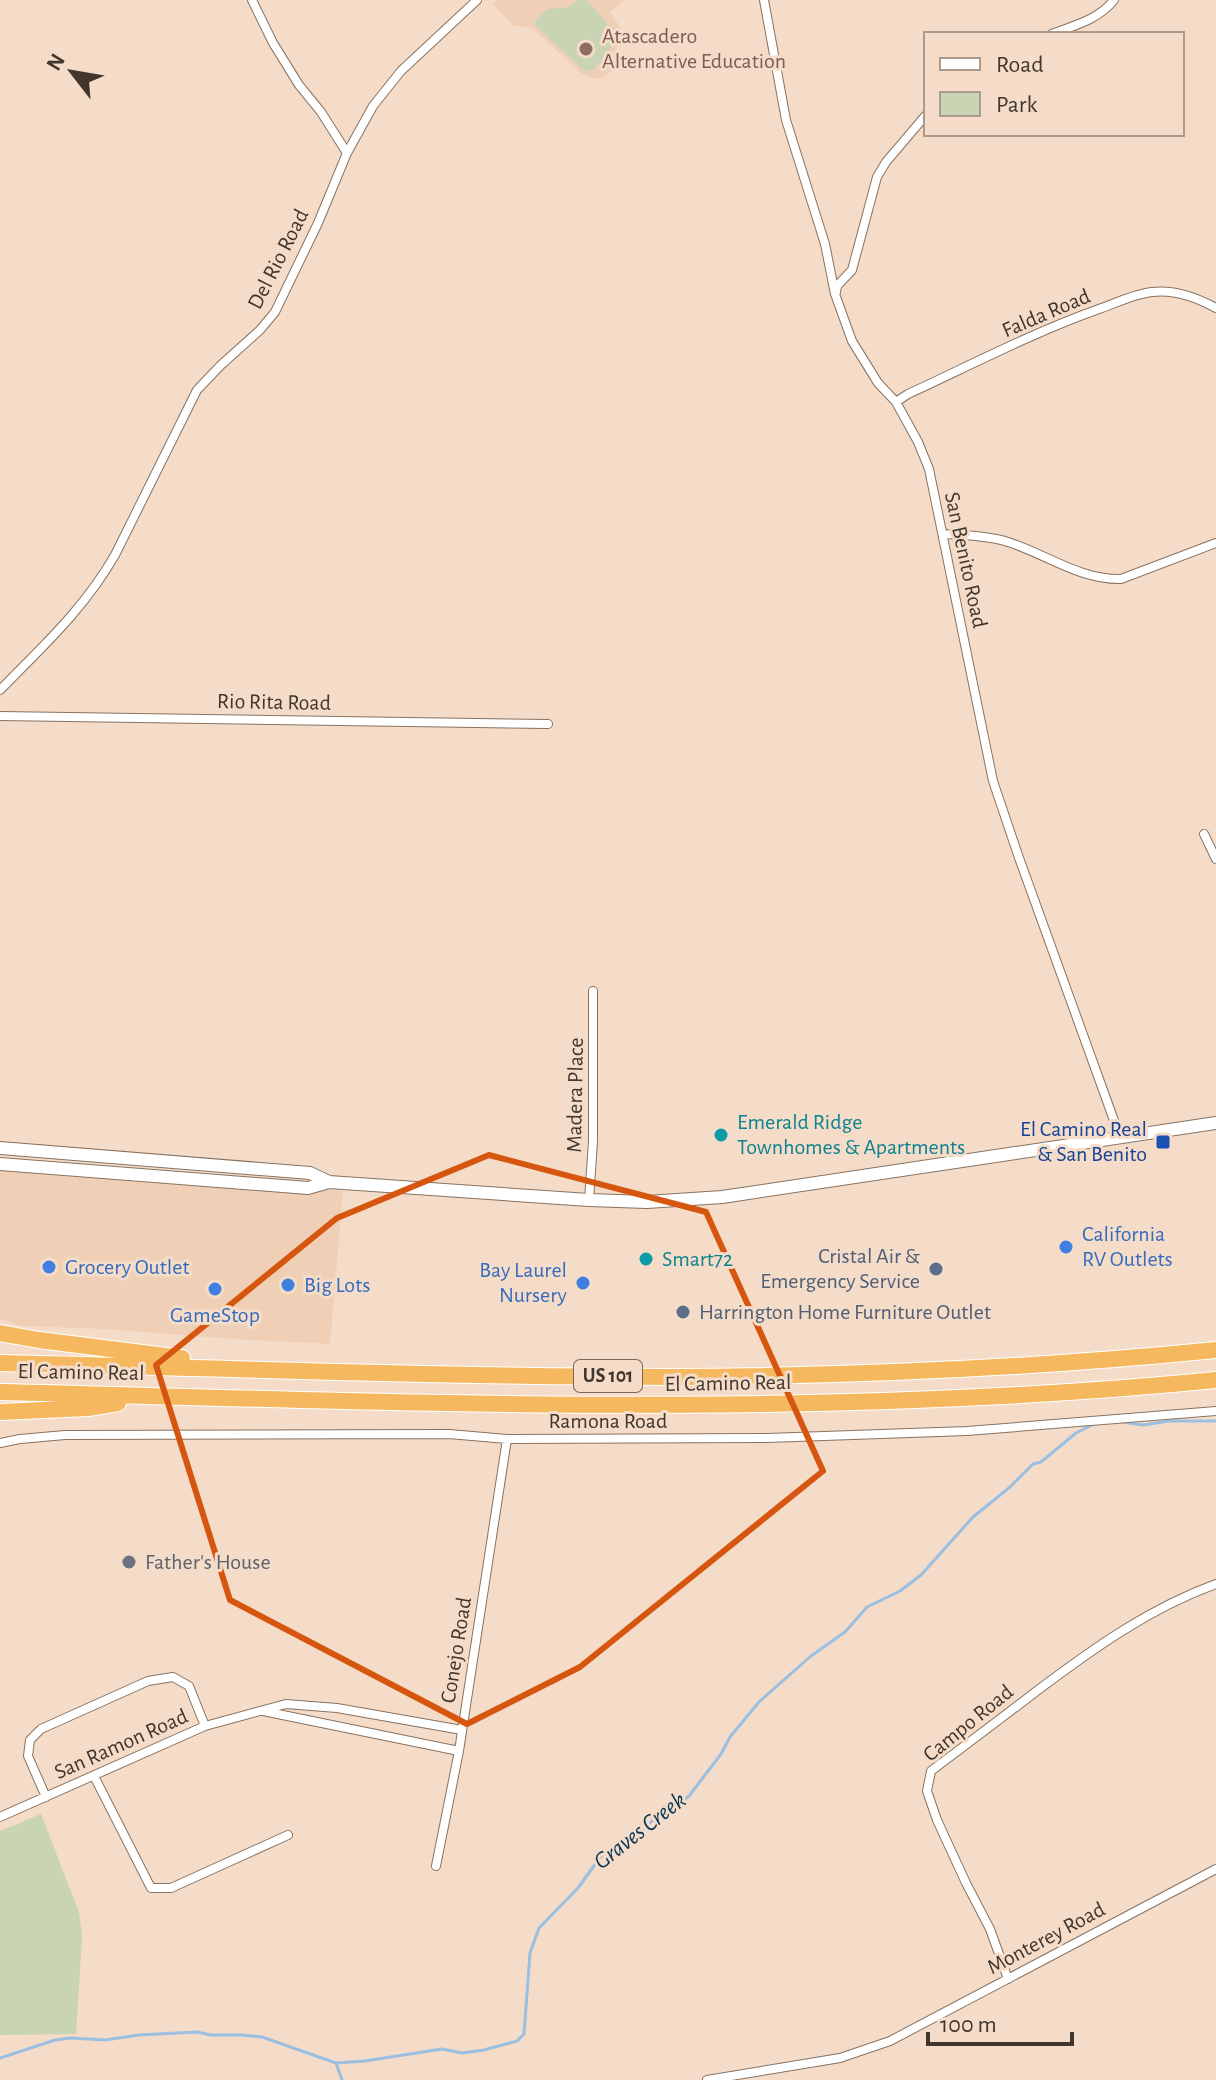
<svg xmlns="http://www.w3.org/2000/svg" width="1216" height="2080" viewBox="0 0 1216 2080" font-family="'Alegreya Sans',sans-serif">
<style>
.built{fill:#efd0b6}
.green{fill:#c9d4b4}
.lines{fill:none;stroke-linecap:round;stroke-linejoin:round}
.stream{stroke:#9abfe0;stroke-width:3}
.street-casing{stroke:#887260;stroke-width:10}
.secondary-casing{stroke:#887260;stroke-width:14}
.highway-casing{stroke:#fff;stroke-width:18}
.street{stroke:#fff;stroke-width:8}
.secondary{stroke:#fff;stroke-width:12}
.highway{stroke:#f5b85f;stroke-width:16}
.marked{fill:none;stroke:#d7560f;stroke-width:6;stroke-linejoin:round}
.education-dot{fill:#8d6e63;stroke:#f5dcc8;stroke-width:3}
.culture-dot{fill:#0f9aa8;stroke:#f5dcc8;stroke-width:3}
.transit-dot{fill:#1a4fb4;stroke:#f5dcc8;stroke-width:3}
.shop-dot{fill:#3f7fe0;stroke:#f5dcc8;stroke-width:3}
.service-dot{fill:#5c6f8a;stroke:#f5dcc8;stroke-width:3}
.worship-dot{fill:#6b7280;stroke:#f5dcc8;stroke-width:3}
.labels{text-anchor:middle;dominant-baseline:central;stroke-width:6;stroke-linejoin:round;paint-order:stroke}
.shield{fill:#f5dcc8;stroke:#76685c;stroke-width:2}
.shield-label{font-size:20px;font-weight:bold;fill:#40362e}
.education-label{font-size:22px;fill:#785e54;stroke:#f5dcc8;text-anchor:start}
.street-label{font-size:22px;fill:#40362e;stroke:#f5dcc8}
.culture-label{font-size:22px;fill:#0d838f;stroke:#f5dcc8;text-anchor:start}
.transit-label{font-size:22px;fill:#164399;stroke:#f5dcc8;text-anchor:end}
.shop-label{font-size:22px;fill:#366cbe;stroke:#f5dcc8;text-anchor:start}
.service-label{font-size:22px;fill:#4e5e75;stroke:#f5dcc8;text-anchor:end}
.worship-label{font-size:22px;fill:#5b616d;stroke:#f5dcc8;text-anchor:start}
.water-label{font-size:24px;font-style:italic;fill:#083555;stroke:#f5dcc8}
</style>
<rect width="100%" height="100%" fill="#f5dcc8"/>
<!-- built -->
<path class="built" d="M497 0H625L610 12 621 28 612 70 606 76 598 79 591 78 582 74 533 29 513 25 493 4Z
M0 1166 343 1191 330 1344 247 1340 103 1329 21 1326 0 1319Z"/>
<!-- green -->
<path class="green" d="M577 0 587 1C614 28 625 46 589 72L582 69 535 25 536 20 547 9 570 7Z
M41 1814 79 1912 82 1937 76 2034 0 2035V1831Z"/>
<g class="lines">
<!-- stream -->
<path class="stream" d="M1123 1422 1143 1425 1169 1421H1216
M0 2058 55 2040 71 2038 105 2040 139 2035 197 2032 211 2035H242L262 2037 336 2063 365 2061 442 2049 462 2053 484 2050 517 2041 524 2034 530 1953 539 1928 578 1888 601 1856 615 1846 632 1839 659 1815 665 1814 689 1796 721 1754 730 1737 759 1702 811 1656 845 1632 867 1607 900 1591 921 1575 973 1517 1010 1487 1033 1464 1041 1462 1076 1433 1092 1425
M336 2063 342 2080"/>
<!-- street casing -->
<g class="street-casing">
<path id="street" d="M252 0 273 43 299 85 321 112 347 153
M764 0 786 120 825 244 835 294 852 341 878 383 896 402 918 442 929 469 993 781 1018 855 1120 1137
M1052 34C1075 25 1098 20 1114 0
M836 292 837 286 852 270 877 177 886 162 926 115
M896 402 908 394C971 365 1034 332 1099 309 1116 303 1134 294 1152 292 1175 289 1196 297 1216 308
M943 535 952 534C970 536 990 536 1008 542 1046 554 1080 580 1121 579L1216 543
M0 690C43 646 84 609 115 555L197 390 221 365 260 330 275 312 318 223 347 153 373 106 401 71 477 0
M0 716 548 724
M1204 834 1216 859
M589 1200 593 1141V991
M0 1443 20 1439 65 1435 449 1434 507 1439 767 1438 967 1431 1216 1411
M263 1711 459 1751
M94 1776 151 1888H171L288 1835
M46 1797 28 1756 30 1740 41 1729 148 1681 173 1677 189 1686 205 1726
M0 1817 205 1726 286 1704 337 1708 462 1730
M436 1866 459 1751 507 1439
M1008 1979 990 1929 966 1883 937 1820 927 1791 931 1771C967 1744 1003 1717 1038 1690 1094 1648 1150 1608 1216 1584
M707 2080 840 2058 890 2041 1216 1869"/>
</g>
<!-- secondary casing -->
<g class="secondary-casing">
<path id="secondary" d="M0 1148 310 1173 329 1182 589 1200 647 1202 722 1197 1216 1123
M0 1164 308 1188 329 1182"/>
</g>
<!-- highway casing -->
<g class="highway-casing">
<path id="highway" d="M0 1333 39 1340 182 1358
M0 1363C224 1368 448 1377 673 1377 854 1376 1035 1368 1216 1350
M0 1392C406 1402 811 1420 1216 1380
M0 1412 88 1408 118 1403"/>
</g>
<!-- street -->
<use href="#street" class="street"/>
<!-- secondary -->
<use href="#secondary" class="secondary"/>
<!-- highway -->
<use href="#highway" class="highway"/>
</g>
<!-- marked area -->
<path class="marked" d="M489 1155 706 1212 823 1471 580 1667 467 1724 230 1600 156 1365 337 1218Z"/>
<!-- markers -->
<circle class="education-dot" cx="586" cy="49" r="8"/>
<g class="culture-dot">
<circle cx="721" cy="1135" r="8"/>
<circle cx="646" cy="1259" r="8"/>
</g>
<rect class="transit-dot" x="1155" y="1134" width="16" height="16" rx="4"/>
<g class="shop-dot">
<circle cx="1066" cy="1247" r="8"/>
<circle cx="49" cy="1267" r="8"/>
<circle cx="583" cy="1283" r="8"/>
<circle cx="288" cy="1285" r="8"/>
<circle cx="215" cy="1289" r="8"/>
</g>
<g class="service-dot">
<circle cx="936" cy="1269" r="8"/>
<circle cx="683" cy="1312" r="8"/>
</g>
<circle class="worship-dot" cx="129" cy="1562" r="8"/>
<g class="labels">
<!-- shield labels -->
<rect class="shield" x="574" y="1360" width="68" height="32" rx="6"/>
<g class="shield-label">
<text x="608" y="1376">US 101</text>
</g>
<!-- education labels -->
<g class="education-label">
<text x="602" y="36">Atascadero<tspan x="602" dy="25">Alternative Education</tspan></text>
</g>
<!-- street labels -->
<g class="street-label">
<text transform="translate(278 259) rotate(-63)">Del Rio Road</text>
<text transform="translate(1046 313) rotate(-23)">Falda Road</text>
<text transform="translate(966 560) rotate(78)">San Benito Road</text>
<text transform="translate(274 702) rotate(1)">Rio Rita Road</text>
<text transform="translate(575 1095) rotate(-89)">Madera Place</text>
<text transform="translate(81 1372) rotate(1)">El Camino Real</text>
<text transform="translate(728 1383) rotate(-1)">El Camino Real</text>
<text x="608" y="1421">Ramona Road</text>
<text transform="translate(456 1650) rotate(-81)">Conejo Road</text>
<text transform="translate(968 1723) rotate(-39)">Campo Road</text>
<text transform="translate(121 1744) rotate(-24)">San Ramon Road</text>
<text transform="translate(1046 1938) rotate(-28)">Monterey Road</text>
</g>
<!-- culture labels -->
<g class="culture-label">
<text x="737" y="1122">Emerald Ridge<tspan x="737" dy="25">Townhomes &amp; Apartments</tspan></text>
<text x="662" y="1259">Smart72</text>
</g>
<!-- transit labels -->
<g class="transit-label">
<text x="1147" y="1129">El Camino Real<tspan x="1147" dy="25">&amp; San Benito</tspan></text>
</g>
<!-- shop labels -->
<g class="shop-label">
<text x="1082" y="1234">California<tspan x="1082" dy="25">RV Outlets</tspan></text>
<text x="65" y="1267">Grocery Outlet</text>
<text x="567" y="1270" text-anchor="end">Bay Laurel<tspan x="567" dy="25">Nursery</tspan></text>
<text x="304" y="1285">Big Lots</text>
<text x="215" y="1315" text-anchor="middle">GameStop</text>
</g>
<!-- service labels -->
<g class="service-label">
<text x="920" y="1256">Cristal Air &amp;<tspan x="920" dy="25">Emergency Service</tspan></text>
<text x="699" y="1312" text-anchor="start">Harrington Home Furniture Outlet</text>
</g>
<!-- worship labels -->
<g class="worship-label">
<text x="145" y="1562">Father's House</text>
</g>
<!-- water labels -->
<g class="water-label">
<text transform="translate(640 1831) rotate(-38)">Graves Creek</text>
</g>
</g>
<!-- legend -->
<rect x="924" y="32" width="260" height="104" fill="#f5dcc8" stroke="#ad9a8a" stroke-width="2"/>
<rect x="940" y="58" width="40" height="12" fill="#ffffff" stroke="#ad9a8a" stroke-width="2"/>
<text x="996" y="72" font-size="24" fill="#40362e">Road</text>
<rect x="940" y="92" width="40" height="24" fill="#c9d4b4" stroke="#ad9a8a" stroke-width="2"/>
<text x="996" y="112" font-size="24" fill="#40362e">Park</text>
<!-- north arrow -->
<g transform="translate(72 72) rotate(301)" stroke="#f5dcc8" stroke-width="6" paint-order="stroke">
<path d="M0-6L14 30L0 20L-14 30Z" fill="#40362e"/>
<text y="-12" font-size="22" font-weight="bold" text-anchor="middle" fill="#40362e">N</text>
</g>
<!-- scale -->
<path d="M928 2032v12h144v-12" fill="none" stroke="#40362e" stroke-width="4"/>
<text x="940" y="2032" font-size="24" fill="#40362e" stroke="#f5dcc8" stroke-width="6" paint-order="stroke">100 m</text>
</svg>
